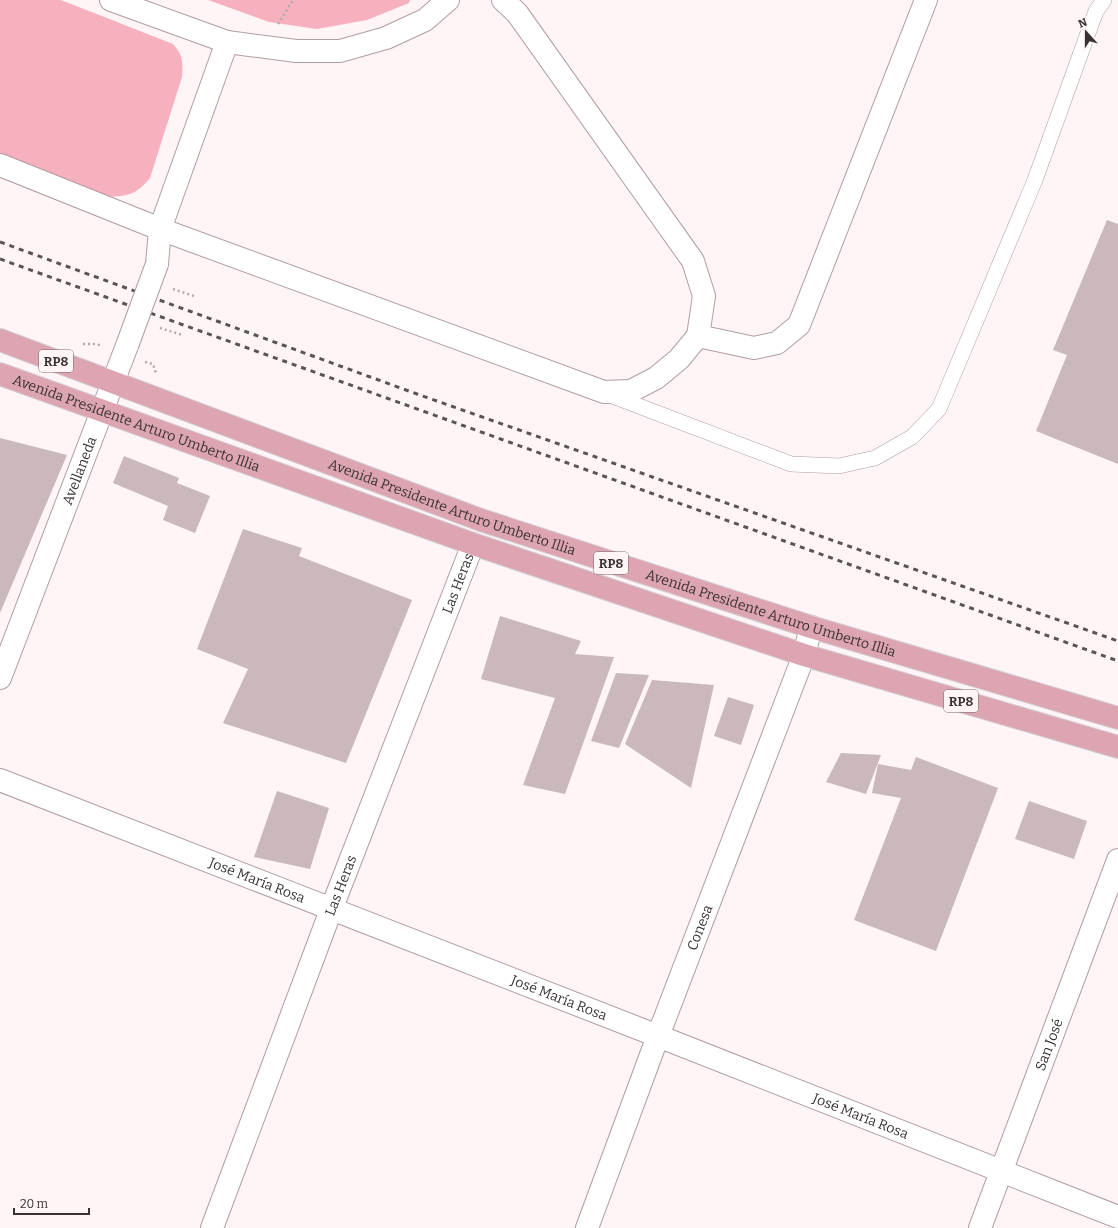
<svg xmlns="http://www.w3.org/2000/svg" width="1118" height="1228" viewBox="0 0 1118 1228" font-family="Bitter,serif">
<style>
.green{fill:#f6b0be}
.building{fill:#cab8bb}
.lines{fill:none;stroke-linecap:round;stroke-linejoin:round}
.service-casing{stroke:#af9ea1;stroke-width:16}
.minor-casing{stroke:#af9ea1;stroke-width:24}
.tertiary-casing{stroke:#af9ea1;stroke-width:24}
.primary-casing{stroke:#d3d2d2;stroke-width:24}
.path{stroke:#b3a9ab;stroke-width:2.5;stroke-dasharray:2 3;stroke-linecap:butt}
.service{stroke:#fff;stroke-width:15}
.minor{stroke:#fff;stroke-width:22}
.tertiary{stroke:#fff;stroke-width:22}
.primary{stroke:#dda4b2;stroke-width:22}
.rail{stroke:#5b5455;stroke-width:3;stroke-dasharray:5 5;stroke-linecap:butt}
.minor-bridge-casing{stroke:#af9ea1;stroke-width:24;stroke-linecap:butt}
.minor-bridge{stroke:#fff;stroke-width:22}
.labels{text-anchor:middle;dominant-baseline:central;stroke-width:4;stroke-linejoin:round;paint-order:stroke}
.shield{fill:#fff4f6;stroke:#746c6e;stroke-width:1}
.shield-label{font-size:13px;font-weight:bold;fill:#393233}
.street-label{font-size:14px;fill:#393233;stroke:#fff4f6}
</style>
<rect width="100%" height="100%" fill="#fff4f6"/>
<!-- green -->
<path class="green" d="M0 0H61L173 44C183 55 183 62 182 77L150 178C136 195 128 196 107 197L0 154Z
M208 0H410L409 3 367 20 317 29 269 22Z"/>
<!-- building -->
<path class="building" d="M1107 220 1118 224V464L1036 431 1067 355 1053 350Z
M0 438 67 455 0 613Z
M124 456 179 478 177 483 210 496 195 533 163 520 168 506 113 483Z
M243 529 302 548 299 556 412 600 346 763 223 723 248 669 197 649Z
M500 616 581 641 575 654 614 657 565 794 523 785 555 698 481 679Z
M616 673 649 675 619 748 591 741Z
M652 680 714 685 691 788 625 744Z
M728 697 754 705 741 745 714 736Z
M841 753 881 755 866 794 826 782Z
M916 757 998 788 936 951 854 920 901 798 872 793 878 764 911 770Z
M277 791 329 808 310 869 254 857Z
M1029 801 1087 821 1074 859 1015 839Z"/>
<g class="lines">
<!-- service casing -->
<g class="service-casing">
<path id="service" d="M610 395 791 464 839 466 875 458 912 437 939 409 1035 180 1096 11 1104 0"/>
</g>
<!-- minor casing -->
<g class="minor-casing">
<g id="minor">
<path d="M111 0 227 42 296 51H340L386 38 425 20 448 0"/>
<path d="M0 165 160 229 604 392 631 391 656 378 679 359 698 336 704 296 693 261 517 13 503 0"/>
<path d="M157 264 160 229 227 42"/>
<path d="M698 336 754 348 777 343 799 325 926 0"/>
<path id="s1" d="M0 678 128 343"/>
<path id="s2" d="M0 780 658 1036 1118 1217"/>
<path id="s3" d="M212 1228 331 910 473 544"/>
<path id="s4" d="M587 1228 658 1036 804 655 811 627"/>
</g>
</g>
<!-- tertiary casing -->
<g class="tertiary-casing">
<g id="tertiary">
<path id="s5" d="M980 1228 1118 860"/>
</g>
</g>
<!-- primary casing -->
<g class="primary-casing">
<g id="primary">
<path id="s6" d="M0 340 481 520 811 627 1118 718"/>
<path id="s7" d="M0 374 473 544 804 655 1118 747"/>
</g>
</g>
<!-- path -->
<path class="path" d="M278 24 293 0
M173 289 194 296
M160 328 182 335
M83 344H97L101 346
M145 362 153 364 156 373"/>
<!-- service -->
<use href="#service" class="service"/>
<!-- minor -->
<use href="#minor" class="minor"/>
<!-- tertiary -->
<use href="#tertiary" class="tertiary"/>
<!-- primary -->
<use href="#primary" class="primary"/>
<!-- rail -->
<path class="rail" d="M0 242 417 394 1118 641
M0 259 1118 661"/>
<!-- minor-bridge casing -->
<g class="minor-bridge-casing">
<path id="minor-bridge" d="M128 343 157 264"/>
</g>
<!-- minor-bridge -->
<use href="#minor-bridge" class="minor-bridge"/>
</g>
<g class="labels">
<!-- shield labels -->
<g class="shield">
<rect x="39" y="350" width="34" height="22" rx="3"/>
<rect x="594" y="552" width="34" height="22" rx="3"/>
<rect x="944" y="690" width="34" height="22" rx="3"/>
</g>
<g class="shield-label">
<text x="56" y="361">RP8</text>
<text x="611" y="563">RP8</text>
<text x="961" y="701">RP8</text>
</g>
<!-- street labels -->
<g class="street-label">
<text stroke="none"><textPath href="#s7" startOffset="145">Avenida Presidente Arturo Umberto Illia</textPath></text>
<text stroke="none"><textPath href="#s1" startOffset="222">Avellaneda</textPath></text>
<text stroke="none"><textPath href="#s6" startOffset="482">Avenida Presidente Arturo Umberto Illia</textPath></text>
<text stroke="none"><textPath href="#s3" startOffset="690">Las Heras</textPath></text>
<text stroke="none"><textPath href="#s6" startOffset="818">Avenida Presidente Arturo Umberto Illia</textPath></text>
<text stroke="none"><textPath href="#s2" startOffset="276">José María Rosa</textPath></text>
<text stroke="none"><textPath href="#s3" startOffset="366">Las Heras</textPath></text>
<text stroke="none"><textPath href="#s4" startOffset="321">Conesa</textPath></text>
<text stroke="none"><textPath href="#s2" startOffset="600">José María Rosa</textPath></text>
<text stroke="none"><textPath href="#s5" startOffset="196">San José</textPath></text>
<text stroke="none"><textPath href="#s2" startOffset="924">José María Rosa</textPath></text>
</g>
</g>
<!-- north arrow -->
<g transform="translate(1086 32) rotate(339)" stroke="#fff4f6" stroke-width="3" paint-order="stroke">
<path d="M0-3L7 15L0 10L-7 15Z" fill="#393233"/>
<text y="-6" font-size="11" font-weight="bold" text-anchor="middle" fill="#393233">N</text>
</g>
<!-- scale -->
<path d="M14 1208v6h75v-6" fill="none" stroke="#393233" stroke-width="2"/>
<text x="20" y="1208" font-size="12" fill="#393233" stroke="#fff4f6" stroke-width="3" paint-order="stroke">20 m</text>
</svg>
